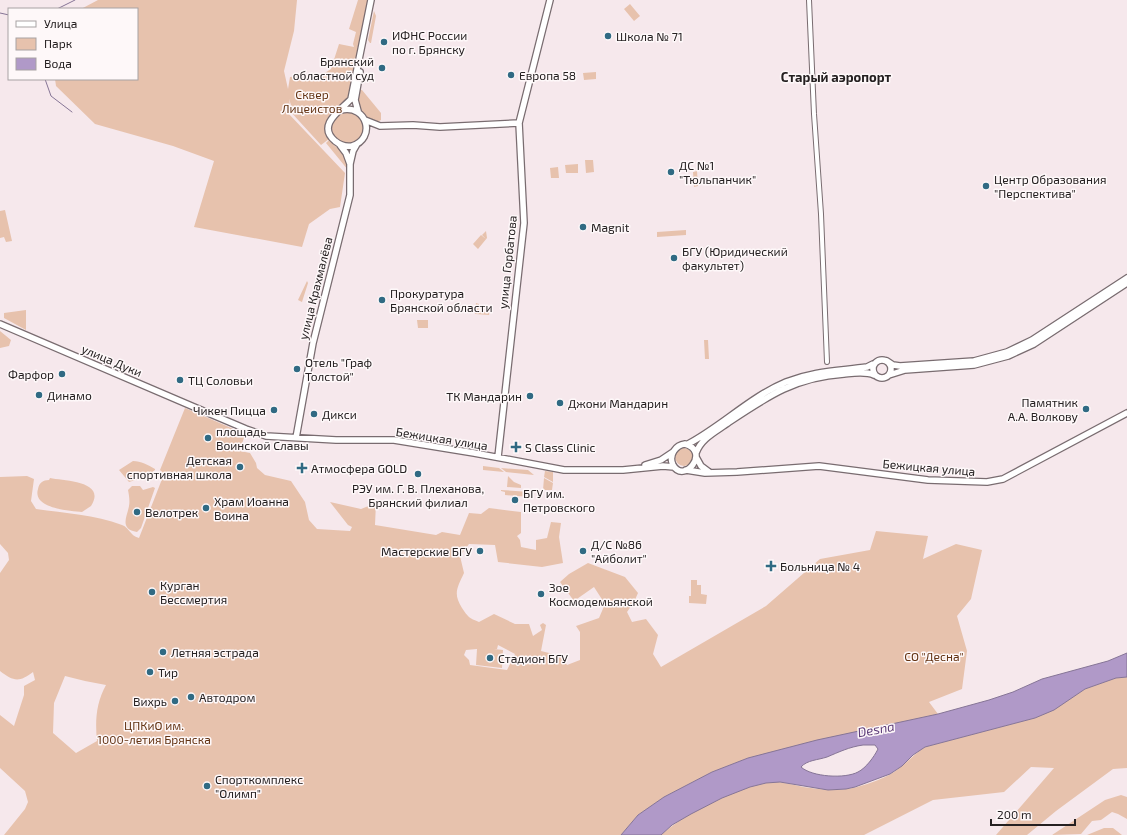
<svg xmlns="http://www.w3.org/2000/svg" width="1127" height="835" viewBox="0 0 1127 835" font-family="'Exo 2',sans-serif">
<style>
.green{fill:#e7c2ad;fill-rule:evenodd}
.water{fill:#b099c8;stroke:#867596;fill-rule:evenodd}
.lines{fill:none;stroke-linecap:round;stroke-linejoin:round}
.stream{stroke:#867596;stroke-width:1}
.minor-casing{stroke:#796c70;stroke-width:6}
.major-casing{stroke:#796c70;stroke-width:8}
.minor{stroke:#fff;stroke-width:4}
.major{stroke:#fff;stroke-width:5.5}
.poi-dot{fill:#306a83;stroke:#fef8f9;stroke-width:1.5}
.labels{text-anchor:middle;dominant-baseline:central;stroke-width:3;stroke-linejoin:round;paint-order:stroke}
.poi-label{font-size:12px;fill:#252021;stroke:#fef8f9;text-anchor:start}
.park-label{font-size:12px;fill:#633313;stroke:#fef8f9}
.street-label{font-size:12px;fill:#252021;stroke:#fef8f9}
.neighbourhood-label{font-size:13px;font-weight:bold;fill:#252021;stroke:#fef8f9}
.water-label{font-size:13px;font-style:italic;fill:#5d3d79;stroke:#fef8f9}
</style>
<rect width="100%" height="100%" fill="#f6e8ec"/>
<!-- green -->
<path class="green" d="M98 0H297L294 31 284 71 288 89 290 77 297 76 317 78 331 69 339 44 354 47 353 44 356 32 349 29 358 0H370L360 46 357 48 360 49 356 70 354 71 351 83 353 86C352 89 351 95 349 98 337 116 320 109 329 139L321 145 289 110 291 105 289 99 290 106 287 112 345 173 340 207 330 209 309 224 302 247 194 227 214 161 173 146 95 124 56 86 55 79H137V9H81Z
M630 4 640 16 634 21 624 9Z
M374 11 376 16 371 43H370L368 40Z
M596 72V79L584 80 583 73Z
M358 89 362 90 381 113V120L377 122C360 116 357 106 358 89Z
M332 128a16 16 0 1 1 32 0a16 16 0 1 1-32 0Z
M329 140C340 151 347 153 348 170L326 143Z
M585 160H593L594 172 586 173Z
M578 164V173H566L565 165Z
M558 167 559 178H551L550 168Z
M697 171 698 186 694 187 693 172Z
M5 210 12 241 6 242 4 237 0 238V211Z
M686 230V235L657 237V232Z
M486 231 487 238 478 249 473 244 481 235 486 239 482 235Z
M307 281 308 283 302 302 298 300Z
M476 303 479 304V311L485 312V308L490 309 489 315 475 314Z
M26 310V330L4 318V313Z
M417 320H428V328H418Z
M0 331 11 340 9 346 0 348Z
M704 340H708L709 359H705Z
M185 408 245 434 240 451 250 453 256 463 257 468 265 475 291 481 305 502 309 520 317 529 350 531 352 527 348 525 330 502 361 509 376 503 375 525 436 535 442 532 460 535 469 513 481 514 489 508 521 512V533L517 536 520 540 521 547 536 550V540L547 538 551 522 561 523 559 537 563 563 542 567 498 562 495 545 469 544 460 556 464 573C457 588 453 594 462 608 468 617 469 618 479 622L494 614 515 624H529L533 636 542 630 540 625 543 623 546 625 541 651 561 656 567 665 580 660V632L576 626 599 618 605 604 594 587 574 601 560 582 569 574 588 563 625 577 638 593 634 602 627 612 632 622 646 619 658 635 653 654 661 667 766 606 820 559 870 550 876 531 928 536 923 559 956 544 982 550 971 599 957 616 967 651 962 689 929 702 938 714 748 758 712 772 664 797 638 815 621 835H4L25 809 28 802 25 791 0 768V715L14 726 24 695V686L35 680 33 672C19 683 13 681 0 671V573L9 560 8 553 0 544V477L27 476 34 479 31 501 36 509C65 513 95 515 122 525 130 528 129 535 139 538L164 474 160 470ZM498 645 515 654 507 670 470 665 469 660 464 655 466 650 477 649 476 665 502 668 503 650 494 649H497ZM65 676 85 681 106 685C96 703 95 721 97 741L76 753 53 733 54 703Z
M675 457a9 9 0 1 1 18 0a9 9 0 1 1-18 0Z
M133 461C141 461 148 465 155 469V470L145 477 129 482 119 470Z
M483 466 499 468 504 472 483 470Z
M501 468 528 470 534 475 506 472Z
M545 471 553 472V482L544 477Z
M508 476 514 482 521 485V488L507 487Z
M50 478C65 481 107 481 91 506L82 512C69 511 32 508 38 489 39 483 43 480 49 480Z
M544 478 553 483 552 490H543Z
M132 486H140L143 490 153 487 155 488 141 528 137 532C119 529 127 517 129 506 130 501 129 495 128 490Z
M501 490 530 492V497L505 495V492L501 491Z
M691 580H697V585H701V594L707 595 706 604 689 603V596H691Z
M1127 677V768L1113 769 1056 811 1027 835H996L1054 768 1031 767 1004 792 933 800 864 835H661C683 814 748 781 779 782 787 783 795 785 803 787 817 789 832 791 846 789 858 788 884 779 894 772 906 764 914 754 925 747L1035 718 1054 709 1085 689 1116 678Z
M1121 795 1127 797V819L1118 814 1112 812 1101 820 1092 821 1081 834 1052 835 1105 800Z
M1104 828H1113L1122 835H1087Z"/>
<!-- water -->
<path class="water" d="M1127 653V677L1116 678 1085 689 1054 710 1035 718 925 747 913 755 902 766 890 774 855 787 846 789 828 790 780 782 766 783 750 787 722 798 691 814 672 825 661 835H621L638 815 664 797 712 772 748 758 817 740 938 714 989 700 1013 692 1042 679 1108 661ZM863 745H875L878 749C874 757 866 768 858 772 845 779 812 777 801 767 807 760 818 760 827 757 839 752 849 747 863 745Z"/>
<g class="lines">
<!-- stream -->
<path class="stream" d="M57 9 75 0
M0 13 9 15
M45 79 51 96 72 112"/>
<!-- minor casing -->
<g class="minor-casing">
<path id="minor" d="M809 0 814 114 821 214 827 362"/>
</g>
<!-- major casing -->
<g class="major-casing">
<path id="major" d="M341 110C368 104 376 139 352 146 346 147 340 145 335 141 316 125 341 110 351 99L371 0
M358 111 355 100 360 72
M365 120 380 126 413 125 440 127 519 123
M340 145 346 153 350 164
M0 324 194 407 246 429 266 436 336 440H394L474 453 564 470H623L663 466 674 467
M873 369a9 9 0 1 1 18 0a9 9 0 1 1-18 0Z
M887 361 893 365 900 366 974 361 1007 352 1032 340 1127 278
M889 375 905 370 974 365 1008 356 1034 344 1127 283
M296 438 313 343 350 195V164L353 151 357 144
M685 444C711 451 684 485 673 465 668 455 676 445 685 444Z
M688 444C722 426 750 397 786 382 814 371 838 371 867 367L873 364
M696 453C701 438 717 431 729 422 768 396 796 377 844 374 854 373 865 371 874 375
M498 457 524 223 519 123 550 0
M696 457 701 466 709 472
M645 465 661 460 673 452
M686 470 705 473 737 472 819 466 928 480 987 482 1003 479 1127 413"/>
</g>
<!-- minor -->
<use href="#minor" class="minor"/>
<!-- major -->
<use href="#major" class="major"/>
</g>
<!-- markers -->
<g class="poi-dot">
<circle cx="608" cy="36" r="4"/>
<circle cx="384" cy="42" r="4"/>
<circle cx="382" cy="68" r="4"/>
<circle cx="511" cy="75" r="4"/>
<circle cx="671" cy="172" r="4"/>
<circle cx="986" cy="186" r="4"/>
<circle cx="583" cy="227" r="4"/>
<circle cx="674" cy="258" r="4"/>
<circle cx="382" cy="300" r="4"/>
<circle cx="297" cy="369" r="4"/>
<circle cx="62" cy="374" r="4"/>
<circle cx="180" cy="380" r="4"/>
<circle cx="39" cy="395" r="4"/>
<circle cx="530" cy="396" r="4"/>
<circle cx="560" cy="403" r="4"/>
<circle cx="1086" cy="409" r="4"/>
<circle cx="274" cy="410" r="4"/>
<circle cx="314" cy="414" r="4"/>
<circle cx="208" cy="438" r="4"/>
<path d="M514 441h4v4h4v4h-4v4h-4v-4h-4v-4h4z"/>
<circle cx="240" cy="467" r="4"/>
<path d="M300 462h4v4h4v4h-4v4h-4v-4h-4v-4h4z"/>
<circle cx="418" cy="474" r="4"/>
<circle cx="515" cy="500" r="4"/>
<circle cx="206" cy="508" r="4"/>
<circle cx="137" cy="512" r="4"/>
<circle cx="480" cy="551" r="4"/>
<circle cx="583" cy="551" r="4"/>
<path d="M769 560h4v4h4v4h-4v4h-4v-4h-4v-4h4z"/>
<circle cx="152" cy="592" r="4"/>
<circle cx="541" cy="594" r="4"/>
<circle cx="163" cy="652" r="4"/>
<circle cx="490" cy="658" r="4"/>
<circle cx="150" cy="672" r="4"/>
<circle cx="191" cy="697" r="4"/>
<circle cx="175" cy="701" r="4"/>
<circle cx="207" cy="786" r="4"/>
</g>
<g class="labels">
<!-- poi labels -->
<g class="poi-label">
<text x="392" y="35">ИФНС России<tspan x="392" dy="14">по г. Брянску</tspan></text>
<text x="616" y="36">Школа № 71</text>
<text x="374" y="61" text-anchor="end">Брянский<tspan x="374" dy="14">областной суд</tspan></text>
<text x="519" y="75">Европа 58</text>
<text x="679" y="165">ДС №1<tspan x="679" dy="14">"Тюльпанчик"</tspan></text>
<text x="994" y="179">Центр Образования<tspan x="994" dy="14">"Перспектива"</tspan></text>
<text x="591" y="227">Magnit</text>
<text x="682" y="251">БГУ (Юридический<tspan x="682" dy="14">факультет)</tspan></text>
<text x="390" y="293">Прокуратура<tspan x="390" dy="14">Брянской области</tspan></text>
<text x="305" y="362">Отель "Граф<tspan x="305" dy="14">Толстой"</tspan></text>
<text x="54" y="374" text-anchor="end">Фарфор</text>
<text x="188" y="380">ТЦ Соловьи</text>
<text x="47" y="395">Динамо</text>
<text x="522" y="396" text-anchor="end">ТК Мандарин</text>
<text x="1078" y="402" text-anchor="end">Памятник<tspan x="1078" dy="14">А.А. Волкову</tspan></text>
<text x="568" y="403">Джони Мандарин</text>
<text x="266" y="410" text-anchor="end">Чикен Пицца</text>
<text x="322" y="414">Дикси</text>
<text x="216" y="431">площадь<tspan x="216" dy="14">Воинской Славы</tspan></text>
<text x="525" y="447">S Class Clinic</text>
<text x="232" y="460" text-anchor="end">Детская<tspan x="232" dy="14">спортивная школа</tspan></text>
<text x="311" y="468">Атмосфера GOLD</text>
<text x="418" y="488" text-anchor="middle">РЭУ им. Г. В. Плеханова,<tspan x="418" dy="14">Брянский филиал</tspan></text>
<text x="523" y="493">БГУ им.<tspan x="523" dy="14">Петровского</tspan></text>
<text x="214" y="501">Храм Иоанна<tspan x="214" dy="14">Воина</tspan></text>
<text x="145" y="512">Велотрек</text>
<text x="591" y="544">Д/С №86<tspan x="591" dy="14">"Айболит"</tspan></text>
<text x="472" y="551" text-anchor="end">Мастерские БГУ</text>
<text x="780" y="566">Больница № 4</text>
<text x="160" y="585">Курган<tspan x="160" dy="14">Бессмертия</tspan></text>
<text x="549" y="587">Зое<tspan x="549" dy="14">Космодемьянской</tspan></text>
<text x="171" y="652">Летняя эстрада</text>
<text x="498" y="658">Стадион БГУ</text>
<text x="158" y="672">Тир</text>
<text x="199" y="697">Автодром</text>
<text x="167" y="701" text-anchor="end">Вихрь</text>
<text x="215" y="779">Спорткомплекс<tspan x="215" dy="14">"Олимп"</tspan></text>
</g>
<!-- park labels -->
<g class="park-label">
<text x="312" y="94">Сквер<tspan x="312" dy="14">Лицеистов</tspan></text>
<text x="934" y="656">СО "Десна"</text>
<text x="154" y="725">ЦПКиО им.<tspan x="154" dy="14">1000-летия Брянска</tspan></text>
</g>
<!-- street labels -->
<g class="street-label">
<text transform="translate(507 262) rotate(-84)">улица Горбатова</text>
<text transform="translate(315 288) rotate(-76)">улица Крахмалёва</text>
<text transform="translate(112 360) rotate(23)">улица Дуки</text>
<text transform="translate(442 438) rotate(9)">Бежицкая улица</text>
<text transform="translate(929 467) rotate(5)">Бежицкая улица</text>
</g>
<!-- neighbourhood labels -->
<g class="neighbourhood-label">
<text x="836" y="77">Старый аэропорт</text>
</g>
<!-- water labels -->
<g class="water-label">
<text transform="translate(876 729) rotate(-10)">Desna</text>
</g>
</g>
<!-- legend -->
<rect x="8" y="8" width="130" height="72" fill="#fef8f9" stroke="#a7a2a3"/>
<rect x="16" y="21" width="20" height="6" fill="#ffffff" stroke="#a7a2a3"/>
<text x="44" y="28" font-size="12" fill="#252021">Улица</text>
<rect x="16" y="38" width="20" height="12" fill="#e7c2ad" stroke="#a7a2a3"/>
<text x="44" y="48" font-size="12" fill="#252021">Парк</text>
<rect x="16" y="58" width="20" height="12" fill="#b099c8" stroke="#a7a2a3"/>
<text x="44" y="68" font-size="12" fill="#252021">Вода</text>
<!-- scale -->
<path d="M991 819v6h84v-6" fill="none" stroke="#252021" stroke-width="2"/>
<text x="997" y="819" font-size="12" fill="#252021" stroke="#fef8f9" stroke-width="3" paint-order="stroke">200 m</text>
</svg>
